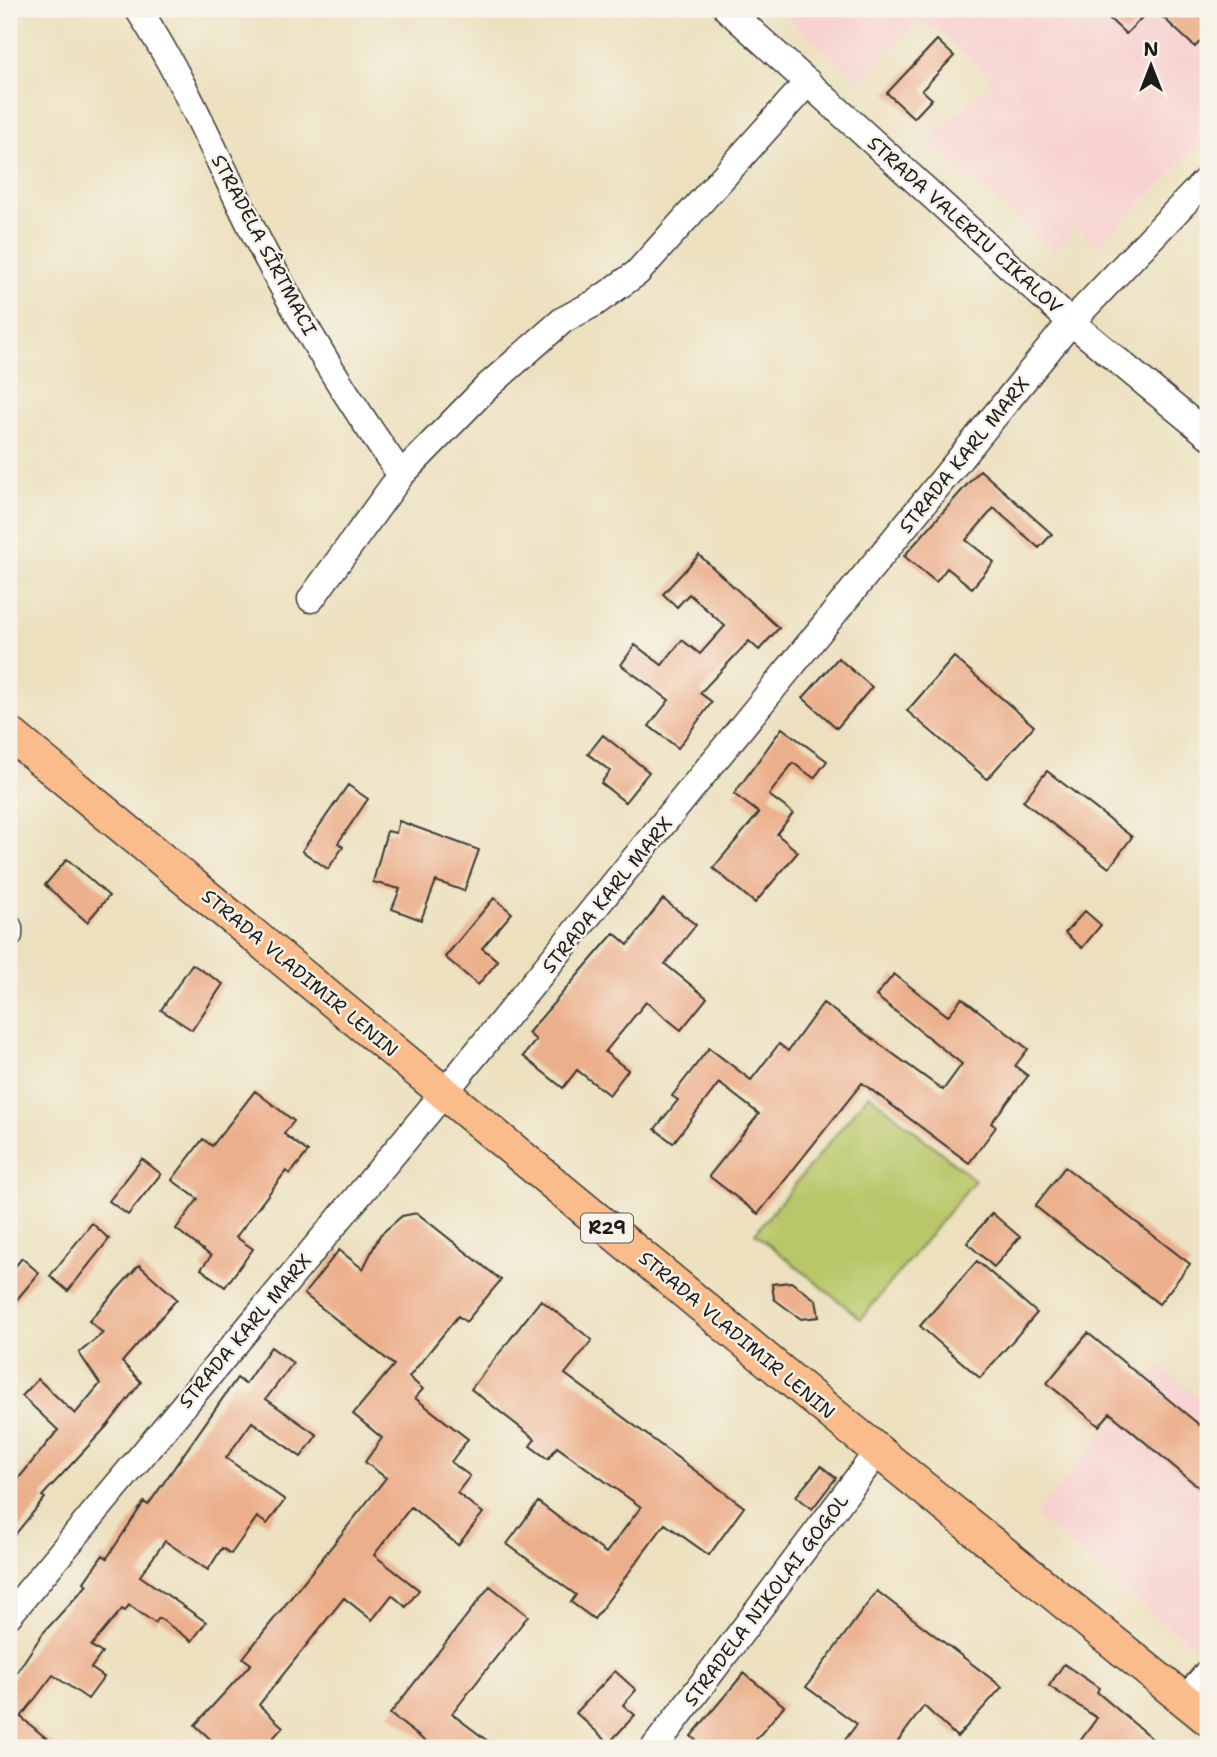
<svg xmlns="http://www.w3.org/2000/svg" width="1217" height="1757" viewBox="0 0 1217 1757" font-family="'Shantell Sans',sans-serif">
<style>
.built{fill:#f7d0cf}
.green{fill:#b9c76a;stroke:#6a7243;stroke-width:2}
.building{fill:#ecaf8b}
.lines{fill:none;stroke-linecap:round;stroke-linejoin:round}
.minor-casing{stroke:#3b3934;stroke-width:29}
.major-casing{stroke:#3b3934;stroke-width:36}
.minor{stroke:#fff;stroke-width:26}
.major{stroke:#fabc8b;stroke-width:33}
.labels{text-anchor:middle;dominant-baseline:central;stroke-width:5;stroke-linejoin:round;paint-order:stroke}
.shield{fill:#f7f3e8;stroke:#5e5c59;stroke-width:2}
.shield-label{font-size:18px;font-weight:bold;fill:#1c1c1c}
.street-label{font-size:19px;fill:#1c1c1c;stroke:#f7f3e8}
</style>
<rect width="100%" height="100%" fill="#f7f3e8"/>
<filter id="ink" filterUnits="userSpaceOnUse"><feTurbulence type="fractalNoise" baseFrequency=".0143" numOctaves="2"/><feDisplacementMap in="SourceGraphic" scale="14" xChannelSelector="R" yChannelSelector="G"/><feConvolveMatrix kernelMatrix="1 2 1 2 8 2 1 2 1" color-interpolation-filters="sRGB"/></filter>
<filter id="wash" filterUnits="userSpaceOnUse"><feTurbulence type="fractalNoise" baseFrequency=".00686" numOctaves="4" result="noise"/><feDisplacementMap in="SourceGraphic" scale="28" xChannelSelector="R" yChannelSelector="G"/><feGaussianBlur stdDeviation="1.57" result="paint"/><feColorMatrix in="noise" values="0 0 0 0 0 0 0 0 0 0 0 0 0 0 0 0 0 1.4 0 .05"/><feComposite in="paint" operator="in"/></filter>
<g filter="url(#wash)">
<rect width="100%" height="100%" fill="#ece0be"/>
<!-- built -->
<path class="built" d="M779 9H1208V136L1099 246 1076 226 1054 251 928 141 992 81 937 28 917 23 858 80Z
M1160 1365 1208 1405V1643L1201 1652 1035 1516Z"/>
<!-- green -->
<path class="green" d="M869 1094 975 1180 861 1319 755 1233Z"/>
<g id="blocks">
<!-- building -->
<path class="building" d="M1099 9H1150L1126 34Z
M1154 9H1208V33L1195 47Z
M937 40 954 56 922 90 932 99 914 118 887 93Z
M980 470 1052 534 1039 548 994 508 966 540 994 562 972 588 947 568 936 582 904 556Z
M699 555 779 628 759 650 749 641 700 693 712 702 678 748 649 726 669 700 621 665 635 645 662 665 682 640 700 654 725 626 689 594 677 607 663 594Z
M954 657 1034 726 987 779 907 711Z
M838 658 872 687 837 728 803 698Z
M782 728 827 761 814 778 793 763 769 795 793 813 777 834 798 852 755 903 713 868 759 813 734 794Z
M603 735 649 772 625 802 601 783 610 771 588 754Z
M1047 771 1132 837 1109 868 1023 801Z
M348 785 368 799 338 843 343 847 328 869 302 851Z
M399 821 479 850 464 891 436 881 421 920 392 909 400 889 373 882 387 831 396 833Z
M67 859 109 896 87 922 45 885Z
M494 898 512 913 482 948 498 961 478 985 445 957Z
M663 899 696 925 665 964 707 998 681 1030 646 1002 605 1052 628 1070 609 1095 577 1070 563 1088 523 1056 536 1040 528 1033 614 933 628 945Z
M1085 911 1101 925 1082 948 1065 933Z
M192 964 223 984 192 1030 161 1010Z
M894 974 948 1016 962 998 1028 1049 1015 1066 1028 1076 991 1123 996 1127 969 1163 862 1083 758 1214 709 1176 759 1114 719 1083 673 1143 655 1129 678 1100 672 1096 709 1048 751 1080 779 1044 788 1051 823 1003 943 1090 962 1064 876 996Z
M255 1091 294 1121 284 1134 308 1152 290 1174 286 1171 236 1237 253 1249 225 1287 201 1269 211 1256 176 1229 198 1199 172 1180 203 1139 212 1146Z
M142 1159 161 1174 128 1215 109 1201Z
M1065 1167 1190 1264 1159 1304 1035 1206Z
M417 1213 501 1280 466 1322 458 1316 409 1377 423 1389 415 1398 468 1439 451 1462 470 1476 457 1493 483 1513 458 1545 411 1507 374 1555 419 1590 406 1607 392 1595 372 1620 344 1598 259 1705 283 1727 264 1748H220L195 1725 251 1664 243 1658 386 1478 365 1462 382 1438 353 1414 394 1365 304 1294 339 1250 363 1269 380 1235 402 1216Z
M992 1213 1020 1237 994 1267 967 1243Z
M92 1223 109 1239 68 1291 50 1276Z
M22 1258 39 1273 9 1309V1274Z
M977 1261 1037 1313 980 1378 920 1326Z
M139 1265 177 1299 122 1362 141 1382 107 1426 42 1496 45 1498 9 1542V1490L58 1430 22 1396 38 1379 75 1414 100 1384 79 1353 103 1333 89 1321Z
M791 1282 816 1300 819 1317 801 1319 774 1299 772 1284Z
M541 1300 592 1340 565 1374 744 1507 709 1555 665 1524 594 1619 571 1602 576 1595 507 1544 538 1502 606 1553 641 1507 557 1447 548 1459 530 1446 535 1439 471 1389Z
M1088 1333 1208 1432V1495L1110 1413 1099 1426 1047 1383Z
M271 1347 293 1363 266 1399 317 1435 301 1457 252 1422 226 1458 285 1500 267 1524 257 1517 231 1554 222 1548 208 1570 165 1541 140 1576 206 1622 192 1641 159 1618 155 1623 129 1605 125 1611 122 1609 91 1646 102 1653 91 1668 104 1677 88 1699 53 1675 21 1717 58 1748H21L9 1738V1684L43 1633 87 1585 84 1582 103 1555 107 1558 144 1502 148 1505 237 1378 245 1384Z
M821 1466 836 1478 812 1509 796 1496Z
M490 1586 528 1616 452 1714 497 1748H434L390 1714Z
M877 1591 1002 1687 957 1737 924 1706 893 1748H839L857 1724 806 1687Z
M1064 1664 1099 1688 1097 1692 1163 1748H1075L1097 1718 1049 1686Z
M615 1671 636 1690 623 1705 635 1715 609 1743 576 1713Z
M744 1673 784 1706 749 1748H706L691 1736Z"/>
</g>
</g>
<g filter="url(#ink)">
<use href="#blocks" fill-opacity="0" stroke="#3b3934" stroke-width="2"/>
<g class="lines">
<!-- minor casing -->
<g class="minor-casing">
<path id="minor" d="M138 9C189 86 222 172 265 254 305 330 351 404 401 475
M727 9 1071 322 1208 435
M311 599 401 475 488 386 563 320 595 303 637 273 808 82
M9 928V935
M9 1615 444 1093 1071 322 1208 178
M1185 1700 1208 1672
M654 1748 878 1451"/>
</g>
<!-- major casing -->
<g class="major-casing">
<path id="major" d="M9 733 847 1426 1208 1719"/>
</g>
<!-- minor -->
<use href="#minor" class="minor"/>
<!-- major -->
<use href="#major" class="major"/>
</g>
</g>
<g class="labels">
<!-- shield labels -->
<rect class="shield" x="581" y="1213.5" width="52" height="29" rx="5"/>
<g class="shield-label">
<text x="607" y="1228">R29</text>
</g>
<!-- street labels -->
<g class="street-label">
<text transform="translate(965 225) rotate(42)">STRADA VALERIU CIKALOV</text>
<text transform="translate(264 245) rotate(62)">STRADELA SÎRTMACI</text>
<text transform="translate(964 455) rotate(-51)">STRADA KARL MARX</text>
<text transform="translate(607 895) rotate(-51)">STRADA KARL MARX</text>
<text transform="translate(300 973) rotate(40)">STRADA VLADIMIR LENIN</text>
<text transform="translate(245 1331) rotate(-50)">STRADA KARL MARX</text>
<text transform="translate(737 1335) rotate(40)">STRADA VLADIMIR LENIN</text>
<text transform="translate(766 1600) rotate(-53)">STRADELA NIKOLAI GOGOL</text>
</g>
</g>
<!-- margin -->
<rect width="1217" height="1757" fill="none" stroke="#f7f3e8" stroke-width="35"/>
<!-- north arrow -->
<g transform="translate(1151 66)" stroke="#f7f3e8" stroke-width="5" paint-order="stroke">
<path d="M0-5L12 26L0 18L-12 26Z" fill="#1c1c1c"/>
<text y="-10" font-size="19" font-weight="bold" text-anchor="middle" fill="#1c1c1c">N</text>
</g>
</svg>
